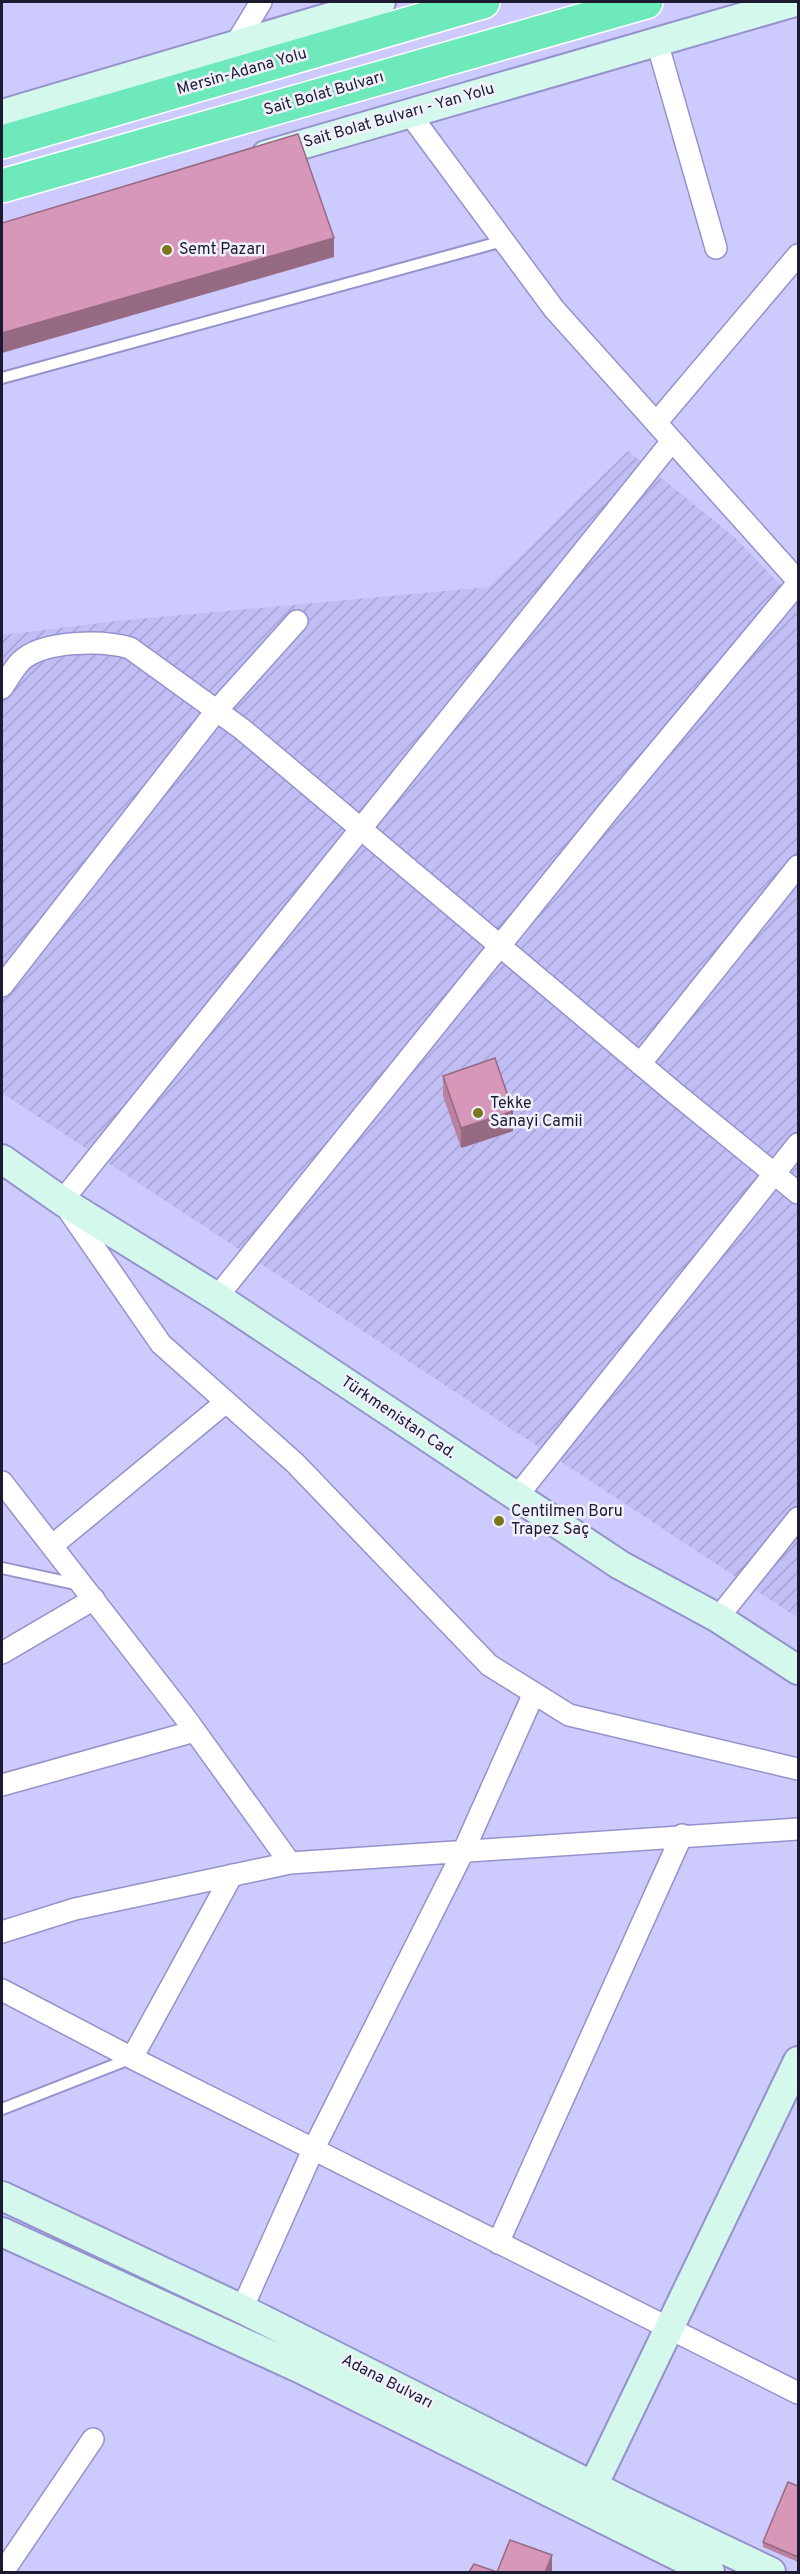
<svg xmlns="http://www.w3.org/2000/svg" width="800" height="2574" viewBox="0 0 800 2574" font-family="Overpass,sans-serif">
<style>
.industrial{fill:url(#industrial-furrows)}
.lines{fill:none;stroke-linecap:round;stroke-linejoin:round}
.lane-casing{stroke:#9591cd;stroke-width:14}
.street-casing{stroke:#9591cd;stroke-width:24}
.secondary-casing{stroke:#9591cd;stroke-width:32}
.highway-casing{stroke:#fff;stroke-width:36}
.lane{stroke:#fff;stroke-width:10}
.street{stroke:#fff;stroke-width:21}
.secondary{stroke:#d4f8eb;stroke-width:28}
.highway{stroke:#6ee9bc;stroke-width:33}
.wall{fill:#b9829f}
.shaded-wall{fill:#966a82}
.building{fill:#d797b9;stroke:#966a82;stroke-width:1.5}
.poi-dot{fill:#7b771d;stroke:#f1f1fe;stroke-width:2}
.labels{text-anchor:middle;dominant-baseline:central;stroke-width:5;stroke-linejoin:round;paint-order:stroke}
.street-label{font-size:16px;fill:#1c1a31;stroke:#f1f1fe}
.poi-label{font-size:16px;fill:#1c1a31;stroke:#f1f1fe;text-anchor:start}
</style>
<defs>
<pattern id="industrial-furrows" width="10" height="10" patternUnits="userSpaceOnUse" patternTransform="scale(1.5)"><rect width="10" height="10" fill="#c1bef6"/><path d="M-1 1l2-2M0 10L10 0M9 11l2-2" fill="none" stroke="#a5a3d3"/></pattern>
</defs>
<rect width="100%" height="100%" fill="#cdcbfe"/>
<!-- industrial -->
<path class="industrial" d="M628 451 732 535 798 603V1618L2 1093V635L117 621 489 587Z"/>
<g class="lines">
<!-- lane casing -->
<g class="lane-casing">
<path id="lane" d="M2 378 503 241
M2 1568 80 1585
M2 2109 132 2058"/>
</g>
<!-- street casing -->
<g class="street-casing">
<path id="street" d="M657 42 716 248
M235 45 261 2
M409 113 554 309 798 581
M656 423 798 255
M672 441 62 1201 161 1344 295 1463 489 1665 569 1715 798 1769
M2 688C8 679 14 668 21 661 43 640 104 640 130 648L242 729 675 1093 798 1193
M2 986 217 710 297 621
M640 1064 798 866
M217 1297 610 809 798 583
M2 1482 184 1716 290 1863
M517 1496 798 1144
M53 1545 226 1402
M718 1618 798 1518
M2 1653 94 1599
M2 1785 195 1731
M2 1932 75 1909 290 1863 798 1829
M2 1990 132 2058 798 2393
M132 2058 232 1875
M498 2243 682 1835
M242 2309 313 2150 464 1850 534 1693
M3 2572 93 2439"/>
</g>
<!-- secondary casing -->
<g class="secondary-casing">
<path id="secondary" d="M2 114 381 2
M266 155 795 2
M2 1159 62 1201 217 1297 620 1565 718 1618 798 1670
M2 2196 242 2309 627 2503 771 2572
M2 2232 299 2368 710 2572
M593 2486 798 2061"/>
</g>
<!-- highway casing -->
<g class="highway-casing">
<path id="highway" d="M2 142 483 2
M2 186 646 2"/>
</g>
<!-- lane -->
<use href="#lane" class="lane"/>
<!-- street -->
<use href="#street" class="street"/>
<!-- secondary -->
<use href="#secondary" class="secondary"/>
<!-- highway -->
<use href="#highway" class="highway"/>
</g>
<!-- wall -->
<path class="wall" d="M443 1076 513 1131 461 1148 443 1096Z
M798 2486V2562L763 2547V2542Z"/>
<!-- shaded-wall -->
<path class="shaded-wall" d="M334 238V257L2 353V333Z
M513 1111V1131L461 1148V1128Z
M552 2555V2572H545Z"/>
<!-- building -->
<path class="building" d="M298 134 334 238 2 333V223Z
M495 1058 513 1111 461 1128 443 1076Z
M788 2482 798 2486V2557L763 2542Z
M510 2540 552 2555 545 2572H497Z
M474 2564 497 2572H469Z"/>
<!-- markers -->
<g class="poi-dot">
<circle cx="167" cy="250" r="6"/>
<circle cx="478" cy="1113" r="6"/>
<circle cx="499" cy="1521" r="6"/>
</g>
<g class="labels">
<!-- street labels -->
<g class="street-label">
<text transform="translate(242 72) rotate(-16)">Mersin-Adana Yolu</text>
<text transform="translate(324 94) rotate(-16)">Sait Bolat Bulvarı</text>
<text transform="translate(399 116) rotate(-16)">Sait Bolat Bulvarı - Yan Yolu</text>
<text transform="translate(398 1418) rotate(34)">Türkmenistan Cad.</text>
<text transform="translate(387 2382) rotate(27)">Adana Bulvarı</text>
</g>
<!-- poi labels -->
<g class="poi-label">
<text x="179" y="250">Semt Pazarı</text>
<text x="490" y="1104">Tekke<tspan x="490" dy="18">Sanayi Camii</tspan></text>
<text x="511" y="1512">Centilmen Boru<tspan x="511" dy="18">Trapez Saç</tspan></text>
</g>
</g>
<!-- border -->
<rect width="800" height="2574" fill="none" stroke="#1c1a31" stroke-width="6"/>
</svg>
